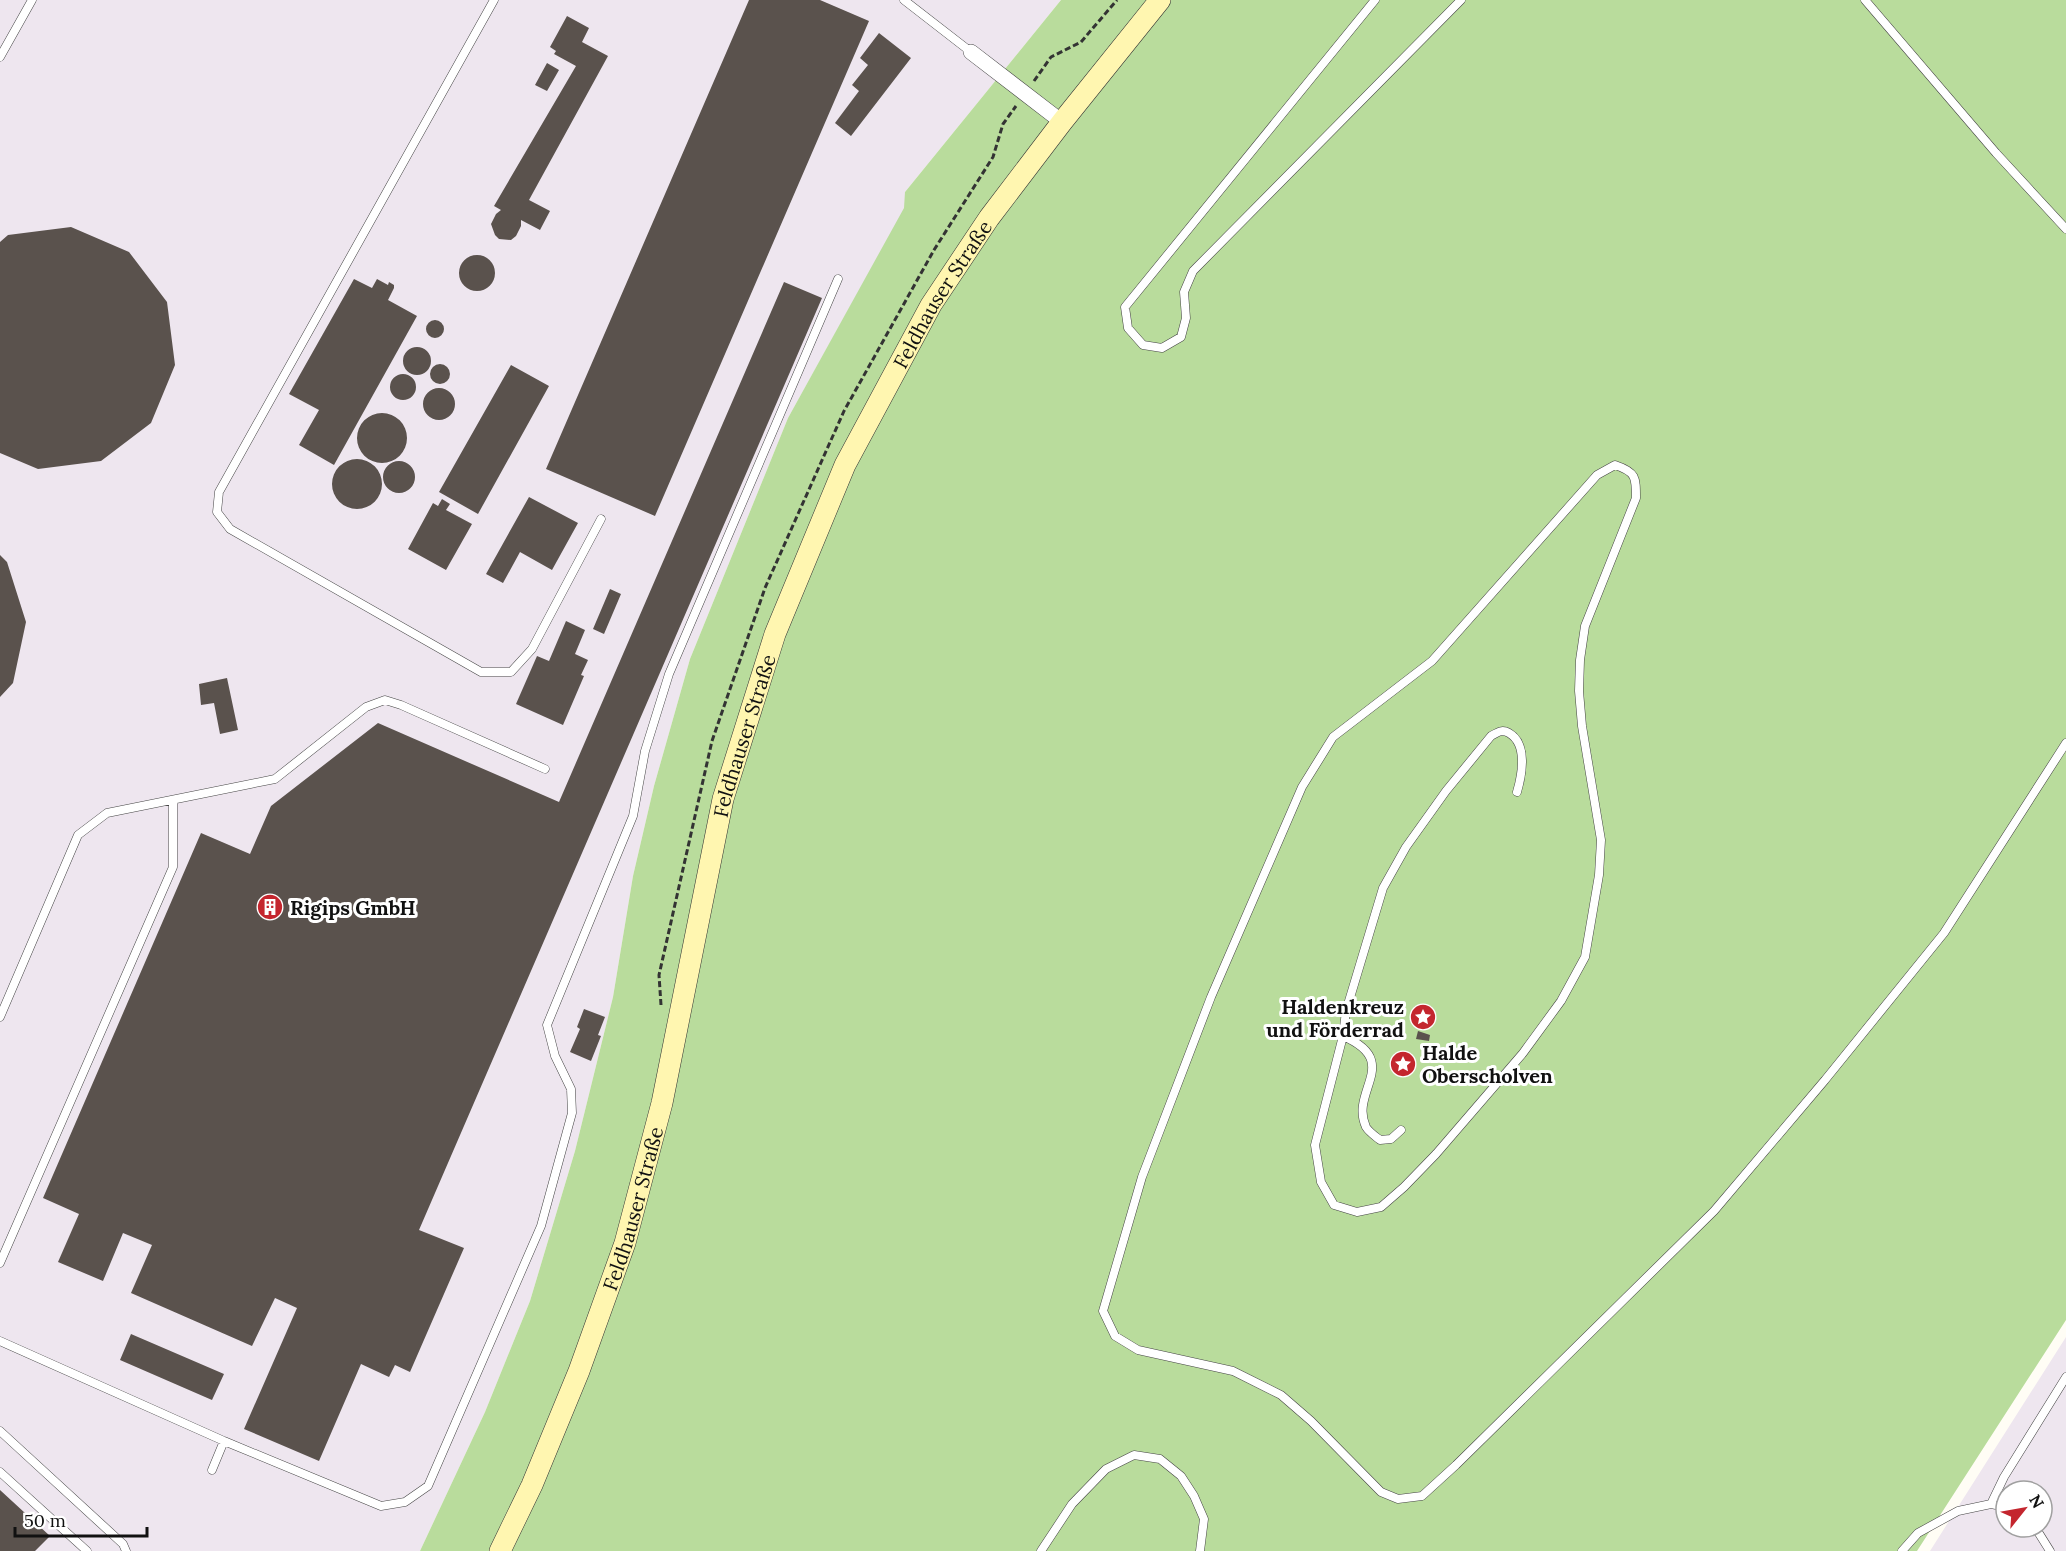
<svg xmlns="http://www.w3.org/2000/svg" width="2066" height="1551" viewBox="0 0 2066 1551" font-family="Lora,serif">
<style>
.industrial{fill:#eee6ef;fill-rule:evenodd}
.forest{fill:#b9dc9c}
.building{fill:#5a524d}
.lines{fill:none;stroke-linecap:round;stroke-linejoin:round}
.lane-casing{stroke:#444;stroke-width:9}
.street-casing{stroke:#444;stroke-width:16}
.secondary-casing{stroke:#333;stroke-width:22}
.path{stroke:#333;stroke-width:3;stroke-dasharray:6 3;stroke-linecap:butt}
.lane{stroke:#fff;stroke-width:8}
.street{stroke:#fff;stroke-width:15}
.secondary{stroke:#fff6b0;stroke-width:21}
.labels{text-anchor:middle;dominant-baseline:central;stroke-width:6;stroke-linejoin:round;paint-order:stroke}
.street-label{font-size:20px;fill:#111;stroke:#fff}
.poi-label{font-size:20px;font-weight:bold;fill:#111;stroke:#fff;text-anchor:start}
</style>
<rect width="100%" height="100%" fill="#fffdf5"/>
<!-- industrial -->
<path class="industrial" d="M0 0H1061L905 192V208L788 418 690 659 654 786 633 876 613 997 575 1151 530 1301 485 1412 420 1551H0Z
M2066 1337V1551H1930ZM2006 1491H2042V1527H2006Z"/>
<!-- forest -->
<path class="forest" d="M1061 0H2066V1320L1917 1551H420L485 1412 530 1301 575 1151 613 997 633 876 654 786 690 659 788 418 904 208 905 192Z"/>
<!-- building -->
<path class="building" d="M749 0H820L869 21 655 516 546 469Z
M567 16 589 28 582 42 608 56 529 200 550 211 540 230 521 220V226L516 236 511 240 499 239 495 235 491 224 496 214 501 210 494 206 576 66 554 54 556 51 550 47Z
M879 33 911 58 851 136 835 123 859 91 852 85 868 65 860 58Z
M547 63 559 70 547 91 535 85Z
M71 227 129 252 167 302 175 365 151 423 101 461 38 469 0 453V242L8 235Z
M459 273a18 18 0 1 1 36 0a18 18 0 1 1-36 0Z
M354 279 372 288 377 279 388 285 389 282 394 285V288L388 300 417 316 334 465 299 445 319 410 289 394Z
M784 282 822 298 419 1230 464 1248 410 1372 395 1365 389 1377 361 1364 319 1461 244 1429 297 1308 275 1298 252 1346 131 1293 152 1245 123 1233 103 1281 58 1262 79 1214 43 1198 201 833 250 854 271 806 378 723 559 802Z
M426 329a9 9 0 1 1 18 0a9 9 0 1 1-18 0Z
M403 361a14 14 0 1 1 28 0a14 14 0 1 1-28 0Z
M430 374a10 10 0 1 1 20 0a10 10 0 1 1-20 0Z
M511 365 549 386 478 514 439 492Z
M390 387a13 13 0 1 1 26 0a13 13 0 1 1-26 0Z
M423 404a16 16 0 1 1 32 0a16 16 0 1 1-32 0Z
M357 438a25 25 0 1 1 50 0a25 25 0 1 1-50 0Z
M332 484a25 25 0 1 1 50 0a25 25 0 1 1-50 0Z
M383 477a16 16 0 1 1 32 0a16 16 0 1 1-32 0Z
M529 497 578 523 552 570 520 552 503 583 486 574Z
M442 499 450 504 446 510 472 524 446 570 408 549 433 503 438 506Z
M0 555 7 562 26 622 13 683 0 697Z
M610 589 621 594 604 634 593 629Z
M566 621 585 630 575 654 588 660 581 675 584 676 563 725 516 704 537 656 549 661Z
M227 678 238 730 220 734 214 703 201 705 199 684Z
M584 1009 605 1017 598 1035 601 1036 591 1061 570 1052 580 1029 577 1027Z
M1418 1031 1430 1035 1429 1041 1416 1039Z
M131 1334 224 1374 212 1400 120 1360Z
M0 1490 50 1536 35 1551H0Z"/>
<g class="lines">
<!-- lane casing -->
<g class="lane-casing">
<path id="lane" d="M494 0 219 492 217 512 230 529 481 672H511L532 649 601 519
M904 0 971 52
M1375 0 1125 307 1128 328 1143 345 1162 348 1181 337 1186 318 1184 292 1193 271 1461 0
M1865 0 1996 153 2066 229
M0 57 32 0
M0 1017 78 835 107 813 275 779 366 707 385 700 401 705 545 769
M1343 1036 1315 1145 1321 1182 1334 1205 1357 1212 1381 1207 1404 1187 1436 1154 1523 1053 1561 1001 1585 957 1599 875 1601 840 1582 726 1579 691 1580 660 1585 626 1636 498C1636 477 1636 472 1615 465L1597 475 1432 661 1333 737 1302 787 1211 997 1142 1177 1103 1311 1115 1336 1138 1350 1233 1371 1281 1395 1311 1421 1381 1492 1398 1499 1422 1496 1456 1465 1714 1211 1825 1080 1944 933 2066 743
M1401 1130 1391 1139 1380 1140C1375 1136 1369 1132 1366 1127 1349 1091 1403 1062 1343 1036L1346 1011 1383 888 1406 847 1446 791 1491 736C1498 732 1502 729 1509 733 1528 744 1522 775 1517 792
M0 1263 173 867V801
M0 1341 224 1441 381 1506 405 1502 428 1486 541 1226 572 1113 571 1089 555 1056 547 1025 633 816 645 751 669 674 838 279
M0 1431 123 1544 126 1551
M212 1470 224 1441
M0 1472 87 1551
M1991 1504 2004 1477 2066 1377
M2035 1527 2050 1551
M1041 1551 1072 1504 1106 1469 1134 1455 1160 1459 1181 1476 1194 1496 1204 1519 1200 1551
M1902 1551 1918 1533 1958 1511 1991 1504 2006 1507"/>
</g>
<!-- street casing -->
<g class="street-casing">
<path id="street" d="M971 52 1062 122"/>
</g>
<!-- secondary casing -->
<g class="secondary-casing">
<g id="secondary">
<path id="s1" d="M500 1551 532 1485 579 1371 625 1243 662 1103 723 799 775 634 845 465 931 305 989 218 1062 122 1160 0"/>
</g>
</g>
<!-- path -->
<path class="path" d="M1034 81 1051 57 1081 42 1117 0
M661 1005 659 975 712 741 765 588 844 411 934 250 993 157 1003 124 1016 106"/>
<!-- lane -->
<use href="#lane" class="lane"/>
<!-- street -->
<use href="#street" class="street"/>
<!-- secondary -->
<use href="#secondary" class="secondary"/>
</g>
<!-- icons -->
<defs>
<g id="building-disc" transform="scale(1.35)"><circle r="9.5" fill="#c4262e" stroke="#fff"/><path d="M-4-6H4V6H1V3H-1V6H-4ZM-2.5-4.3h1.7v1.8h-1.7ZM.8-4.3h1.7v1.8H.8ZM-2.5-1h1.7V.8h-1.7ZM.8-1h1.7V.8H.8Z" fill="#fff"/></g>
<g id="sight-disc" transform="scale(1.35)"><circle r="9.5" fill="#c4262e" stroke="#fff"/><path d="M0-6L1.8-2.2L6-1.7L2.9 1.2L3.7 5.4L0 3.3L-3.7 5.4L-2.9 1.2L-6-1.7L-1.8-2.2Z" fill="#fff"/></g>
</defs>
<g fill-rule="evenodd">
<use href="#building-disc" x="270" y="907"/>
<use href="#sight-disc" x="1423" y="1017"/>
<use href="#sight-disc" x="1403" y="1064"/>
</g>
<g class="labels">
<!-- street labels -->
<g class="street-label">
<text stroke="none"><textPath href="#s1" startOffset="1340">Feldhauser Straße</textPath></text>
<text stroke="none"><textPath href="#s1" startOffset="854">Feldhauser Straße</textPath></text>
<text stroke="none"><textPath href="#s1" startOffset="368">Feldhauser Straße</textPath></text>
</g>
<!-- poi labels -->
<g class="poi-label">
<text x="290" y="907">Rigips GmbH</text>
<text x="1404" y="1006" text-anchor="end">Haldenkreuz<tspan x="1404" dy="23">und Förderrad</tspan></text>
<text x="1422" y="1052">Halde<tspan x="1422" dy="23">Oberscholven</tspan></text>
</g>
</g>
<!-- north arrow -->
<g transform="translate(2024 1509) rotate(59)"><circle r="28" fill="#ffffff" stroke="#a0a0a0" stroke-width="1.5"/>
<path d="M0-4.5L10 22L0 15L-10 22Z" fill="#c4262e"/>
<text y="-9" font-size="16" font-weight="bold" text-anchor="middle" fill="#111111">N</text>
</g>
<!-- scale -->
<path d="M15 1527v9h132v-9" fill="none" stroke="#111111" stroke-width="3"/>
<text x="24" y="1527" font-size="18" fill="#111111" stroke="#ffffff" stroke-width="4.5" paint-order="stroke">50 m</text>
</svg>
